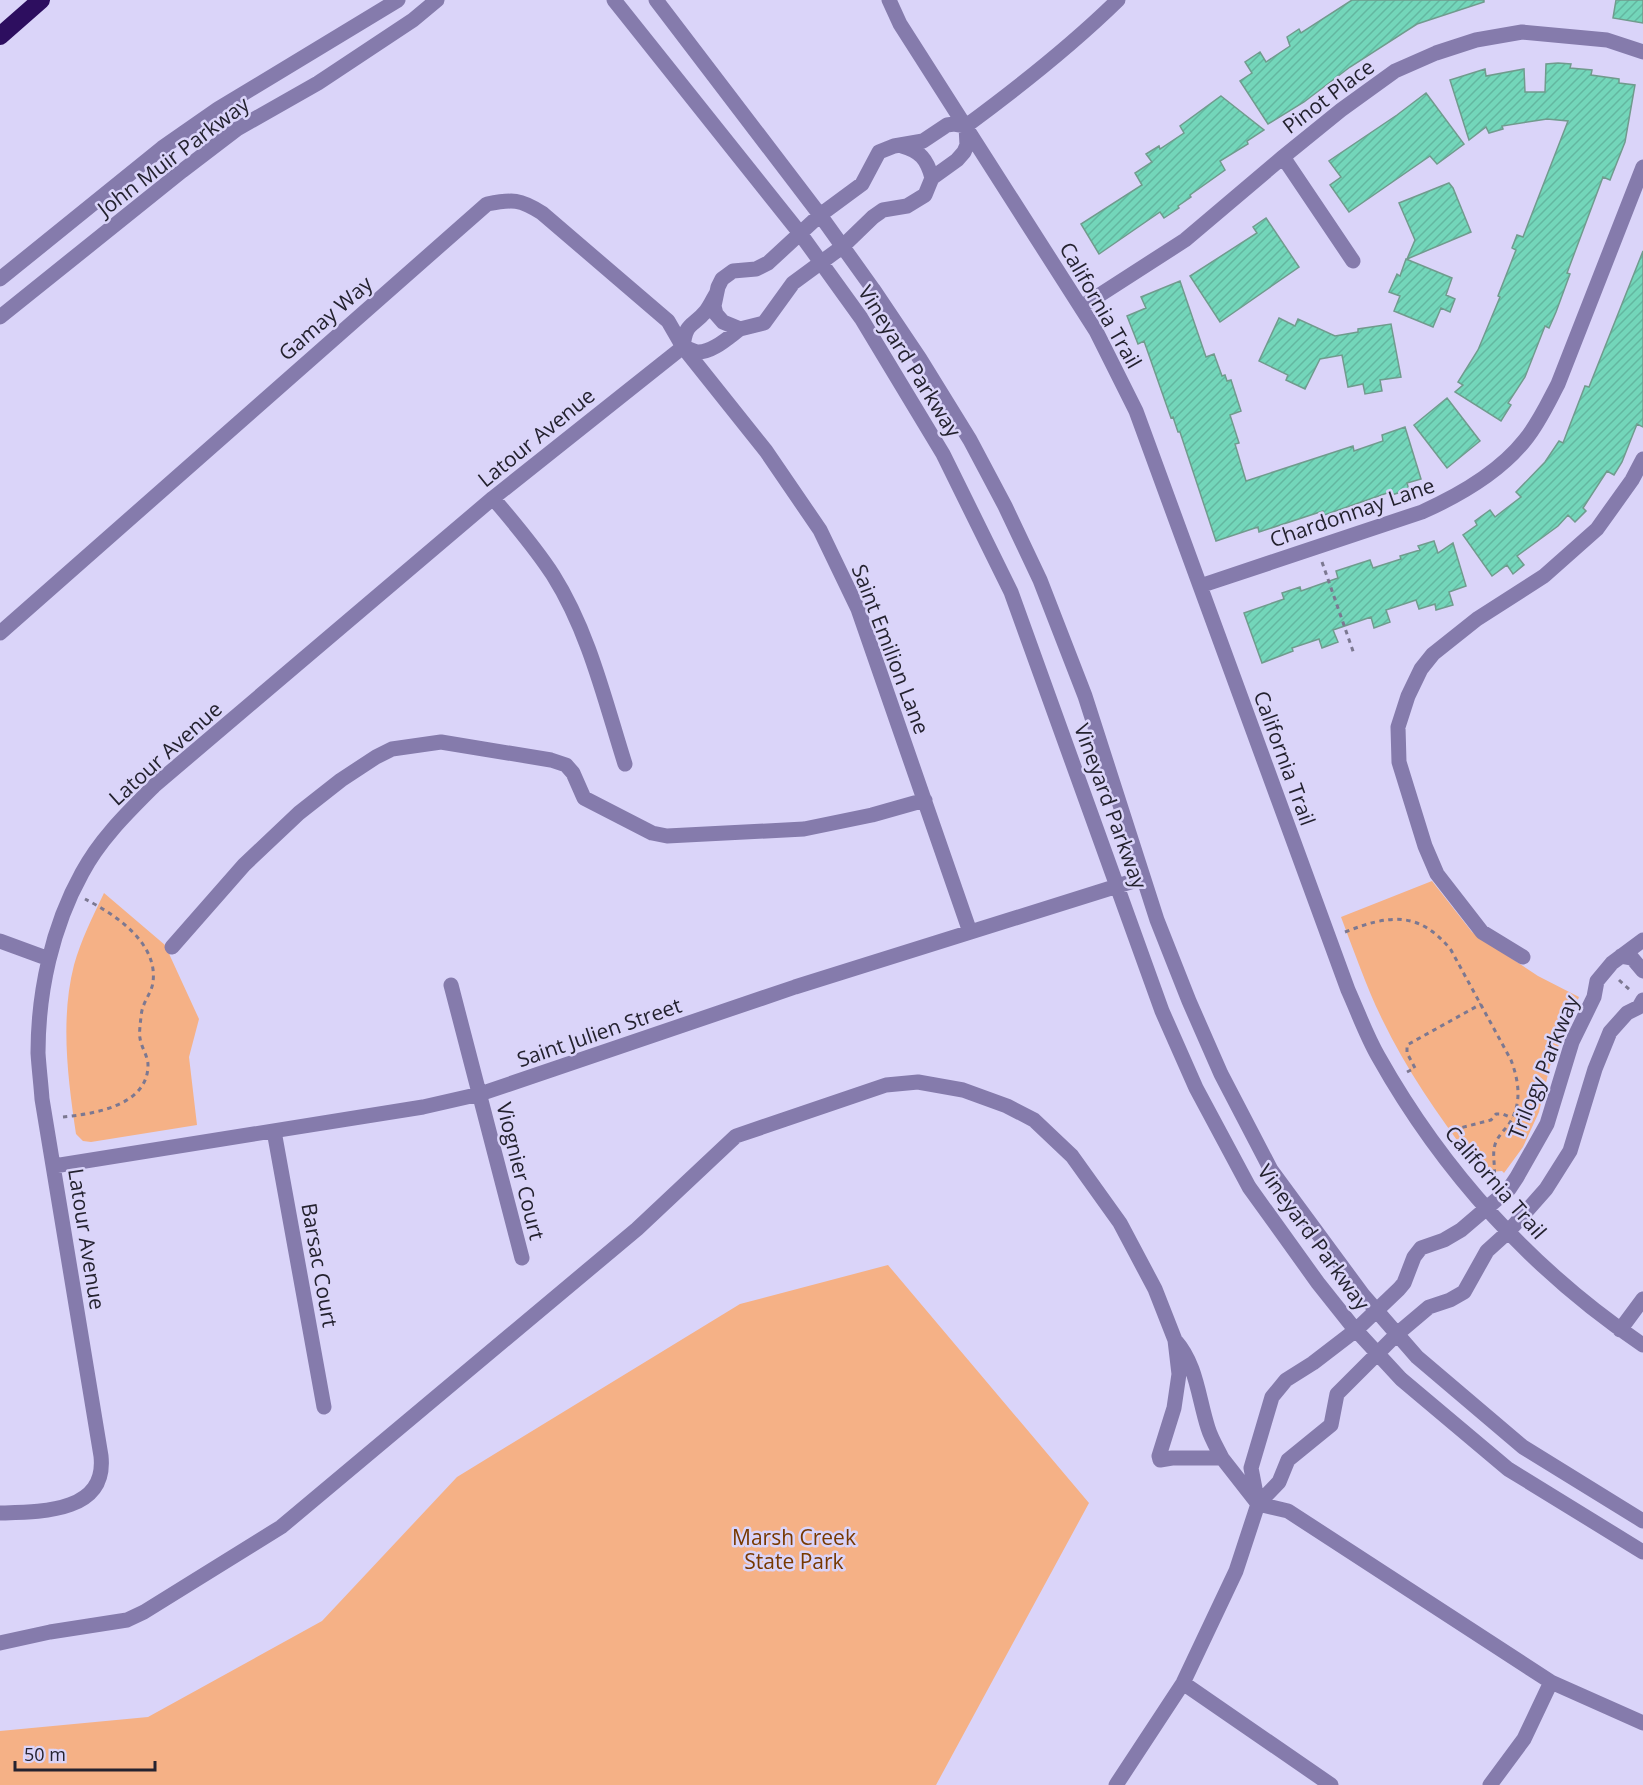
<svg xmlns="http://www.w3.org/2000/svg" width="1643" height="1785" viewBox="0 0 1643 1785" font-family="'Open Sans',sans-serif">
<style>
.green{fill:#f5b186}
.building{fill:url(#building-hatch);stroke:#709b8d;stroke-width:1.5}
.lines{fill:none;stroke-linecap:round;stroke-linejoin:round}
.path{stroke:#7c7891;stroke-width:3;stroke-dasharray:4.5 4.5;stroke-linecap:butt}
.minor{stroke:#857bac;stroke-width:15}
.highway{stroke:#2d0e5f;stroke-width:18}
.labels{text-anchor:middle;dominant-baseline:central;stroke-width:5;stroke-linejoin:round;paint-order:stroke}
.street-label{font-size:21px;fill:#24222f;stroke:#dad4f9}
.park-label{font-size:21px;fill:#773800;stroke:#dad4f9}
</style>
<defs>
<pattern id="building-hatch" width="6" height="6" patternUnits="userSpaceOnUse" patternTransform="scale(1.5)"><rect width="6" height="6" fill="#73d6ba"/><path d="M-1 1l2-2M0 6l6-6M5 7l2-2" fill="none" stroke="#63b7a0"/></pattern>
</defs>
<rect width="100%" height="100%" fill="#dad4f9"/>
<!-- green -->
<path class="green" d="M1432 881 1472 932 1538 976 1579 997 1550 1066 1539 1112 1523 1147 1504 1173 1502 1171 1490 1172 1478 1160 1471 1159C1438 1115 1406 1069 1382 1019 1366 986 1354 951 1341 917Z
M104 893 165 945 199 1019 189 1057 197 1125 91 1142 83 1141 76 1134C68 1079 60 1020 74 965 81 940 93 916 104 893Z
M888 1265 1089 1503 936 1785H0V1731L148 1717 322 1621 457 1477 740 1304Z"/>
<!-- building -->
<path class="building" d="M1352 0H1484V2L1417 24 1350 67 1304 102 1268 124 1240 81 1252 73 1245 62 1260 52 1266 62 1290 46 1287 37 1299 29 1301 33Z
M1616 0H1643V23L1613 18Z
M1558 63 1571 64 1570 68 1592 70 1591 75 1619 79V83L1635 85 1625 142 1610 180 1603 177 1567 273 1570 274 1556 312 1549 328 1545 326 1525 377 1508 403 1511 405 1501 421 1455 392 1463 385 1458 382 1478 350 1500 297 1498 296 1516 250 1512 248 1517 235 1523 237 1568 121 1547 119 1502 126 1503 129 1489 133 1486 127 1469 140 1450 80 1485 69 1486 76 1524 69 1525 92H1545L1546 64Z
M1426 93 1464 144 1437 164 1430 156 1349 212 1330 185 1341 177 1329 161 1397 115Z
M1221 96 1264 130 1247 141 1248 144 1220 161 1225 170 1190 195 1191 197 1178 206 1179 208 1164 218 1160 212 1099 254 1081 224 1142 185 1135 173 1152 162 1146 154 1159 146 1160 149 1184 133 1180 126Z
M1449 183 1453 188 1471 232 1407 259 1415 240 1399 203Z
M1266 218 1299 267 1220 322 1190 276 1257 233 1253 227Z
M1643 251V427L1637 424 1622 462 1614 475 1607 471 1583 508 1586 511 1575 522 1568 515 1558 526 1517 556 1524 565 1513 574 1507 565 1492 576 1463 535 1477 525 1475 521 1490 510 1495 517 1521 497 1516 492 1545 462 1559 441 1563 443 1585 386 1589 387Z
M1406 259 1452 278 1446 295 1455 299 1450 312 1441 308 1433 327 1394 311 1400 296 1389 292 1397 274 1400 276Z
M1180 281 1206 357 1214 354 1222 376 1225 375 1227 381 1231 380 1241 411 1230 415 1239 443 1235 444 1246 481 1353 446 1354 451 1383 441 1382 435 1405 427 1421 479 1407 483 1409 490 1391 495 1390 492 1324 515 1323 511 1259 532 1258 527 1216 541 1180 432H1178L1173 417 1171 418 1144 341 1138 344 1127 316 1146 308 1141 297Z
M1279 318 1295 326 1298 319 1335 336 1358 332V329L1391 324 1401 377 1380 380 1382 391 1365 394 1363 384 1348 387 1342 355 1320 359 1305 389 1286 380 1288 375 1259 361Z
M1447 398 1480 441 1447 468 1414 425Z
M1434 541 1438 553 1453 543 1466 586 1449 592 1453 605 1436 610 1435 604 1419 609 1416 600 1386 610 1390 622 1374 628 1371 617 1333 630 1338 642 1322 648 1319 639 1292 648 1293 651 1262 663 1244 613 1284 599 1282 593 1300 587 1301 591 1338 578 1336 571 1370 560 1373 568 1401 559 1400 556 1420 550 1418 546Z"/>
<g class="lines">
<!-- path -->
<path class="path" d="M1322 562 1354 654
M1345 932C1388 915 1419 910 1451 950L1511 1060C1518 1079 1522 1099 1512 1119 1508 1127 1500 1133 1496 1142 1491 1153 1496 1166 1494 1178
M1619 980 1630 990
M1407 1072 1415 1068 1407 1053V1045L1481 1004
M63 1117C93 1114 148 1106 148 1065 148 1056 141 1047 140 1038 139 1034 140 1029 140 1025 141 1019 141 1012 143 1007 146 998 152 991 153 982 158 943 116 915 85 899
M1447 1136 1456 1129 1491 1120 1496 1114H1503L1512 1118"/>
<!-- minor -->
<path class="minor" d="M614 0 799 232 861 318 943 454 1011 592 1162 1011 1196 1088 1249 1187 1318 1283 1353 1327 1401 1379 1508 1469 1643 1552
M656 0 820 215 873 289 920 359 970 440 1005 506 1040 580 1085 696 1157 920 1189 1001 1221 1074 1271 1170 1363 1295 1417 1357 1523 1447 1643 1521
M889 0 900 24 1096 331 1136 411 1348 990C1358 1012 1366 1035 1378 1056 1443 1172 1533 1271 1643 1345
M966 126 967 145 964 152 957 160 932 178 925 195 907 206 883 210 873 217 842 247 793 283 764 323 740 329 723 322 716 314 714 306 718 287 722 279 733 271 756 269 768 263 820 215 862 184 879 152 894 146 923 141 947 125 954 124 966 126C1019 87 1070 47 1118 0
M902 146C920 151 927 159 932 178
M1283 157 1353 261
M0 279 162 148 218 109 398 0
M1081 307 1185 240 1283 157 1341 110 1395 71 1436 53 1476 40 1522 32 1607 40 1643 52
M0 317 182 171 237 129 318 83 413 20 437 0
M683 347C687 348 693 351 697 352 712 353 729 337 740 329
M493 498C514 523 535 547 553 575 589 632 605 701 625 764
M1200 586 1422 512C1460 495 1499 473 1525 440 1539 423 1548 403 1558 384L1643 167
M0 633 487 204C513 199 520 199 542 213L668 321 683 347 766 451 820 530 858 609 970 932
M0 941 49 959
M172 947 244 865 299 813 341 780 376 757 392 749 441 742 551 760 566 765 573 773 584 798 652 833 667 836 804 829 872 815 925 800
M1621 956 1632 958 1643 971
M1523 957 1482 932 1437 874 1425 846 1399 762 1398 727 1408 696 1421 669 1433 654 1477 619 1544 576 1597 529 1632 480 1643 459
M451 985 522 1258
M274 1131 324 1407
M54 1166 423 1107 480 1094 795 987 1143 878
M1620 1330 1643 1299
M1175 1340C1197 1365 1198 1397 1208 1428 1211 1438 1217 1448 1222 1458
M1257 1499 1251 1468 1272 1397 1286 1380 1313 1363 1356 1330 1399 1289 1404 1283 1414 1257 1421 1248 1444 1240 1461 1230 1509 1189 1517 1177 1547 1124 1572 1042 1594 997 1597 981 1612 963 1643 940
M0 1513C40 1512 107 1513 101 1456L42 1099C41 1084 39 1069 38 1053 38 992 52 927 82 873 100 839 128 812 155 785L493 498 683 347C686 321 692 328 706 311 710 306 713 299 716 294
M0 1643 50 1632 127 1620 144 1612 281 1527 637 1229 736 1136 886 1085 918 1082 963 1090 1007 1106 1034 1120 1072 1156 1120 1223 1155 1289 1175 1340 1179 1374 1174 1408 1159 1456 1160 1460 1172 1458H1222L1258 1504 1288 1511 1551 1682
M1183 1683 1331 1785
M1116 1785 1183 1683 1236 1571 1258 1504 1279 1482 1288 1460 1331 1425 1337 1394 1397 1334 1429 1307 1450 1300 1464 1292 1487 1251 1508 1232 1546 1189 1570 1151 1595 1069 1610 1032 1627 1013 1639 1007 1643 1000
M1490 1785 1524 1739 1551 1682 1643 1723"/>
<!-- highway -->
<path class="highway" d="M0 36 41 0"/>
</g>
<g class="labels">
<!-- street labels -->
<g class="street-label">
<text transform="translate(1328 96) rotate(-37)">Pinot Place</text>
<text transform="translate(173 156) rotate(-37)">John Muir Parkway</text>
<text transform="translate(1101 305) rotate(60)">California Trail</text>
<text transform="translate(325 318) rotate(-41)">Gamay Way</text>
<text transform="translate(910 361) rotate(58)">Vineyard Parkway</text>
<text transform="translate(536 437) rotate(-39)">Latour Avenue</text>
<text transform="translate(1352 512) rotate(-19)">Chardonnay Lane</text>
<text transform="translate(891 649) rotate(69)">Saint Emilion Lane</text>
<text transform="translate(165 753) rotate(-42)">Latour Avenue</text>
<text transform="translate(1285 758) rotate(70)">California Trail</text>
<text transform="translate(1111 806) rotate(70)">Vineyard Parkway</text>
<text transform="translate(599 1032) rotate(-19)">Saint Julien Street</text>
<text transform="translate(1543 1067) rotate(-68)">Trilogy Parkway</text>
<text transform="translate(521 1171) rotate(76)">Viognier Court</text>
<text transform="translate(1496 1182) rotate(49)">California Trail</text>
<text transform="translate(1314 1237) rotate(54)">Vineyard Parkway</text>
<text transform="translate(87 1239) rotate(81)">Latour Avenue</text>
<text transform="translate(320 1265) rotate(80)">Barsac Court</text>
</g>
<!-- park labels -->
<g class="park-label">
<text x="794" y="1537">Marsh Creek<tspan x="794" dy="24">State Park</tspan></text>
</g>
</g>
<!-- scale -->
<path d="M15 1761v9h140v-9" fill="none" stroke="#24222f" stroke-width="3"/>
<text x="24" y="1761" font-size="18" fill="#24222f" stroke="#dad4f9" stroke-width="4.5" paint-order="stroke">50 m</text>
</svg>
